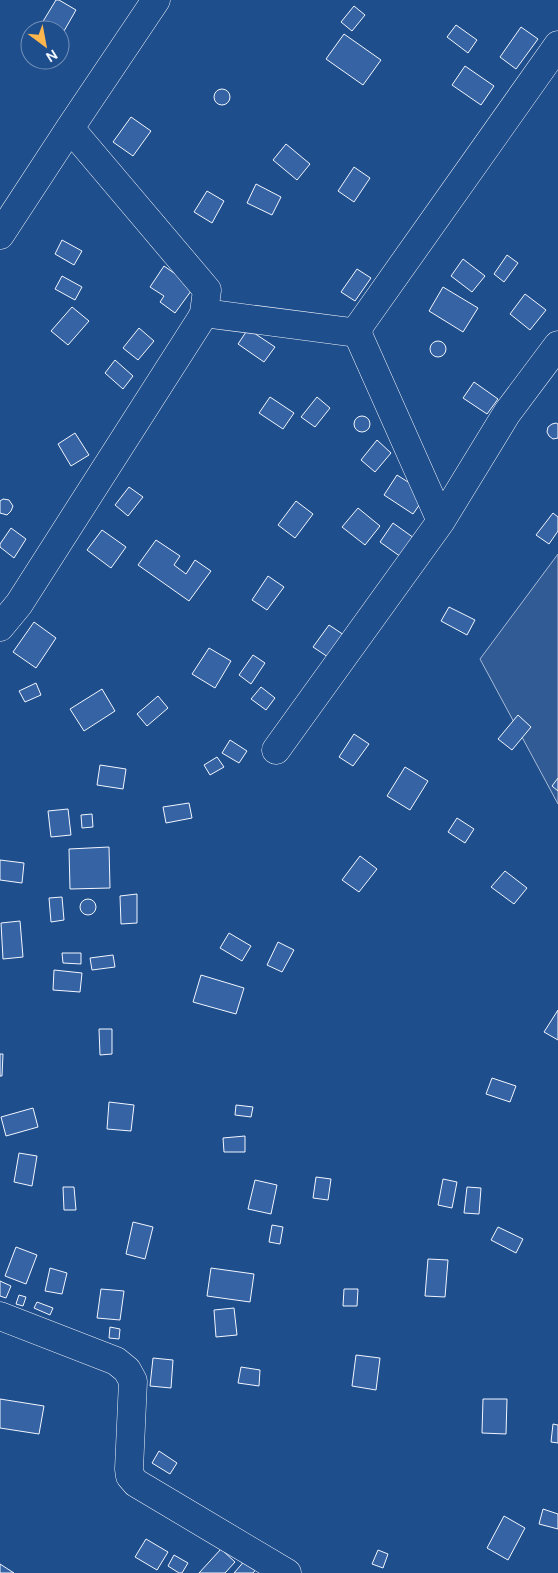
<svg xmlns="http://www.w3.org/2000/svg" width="558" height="1573" viewBox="0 0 558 1573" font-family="'DM Sans',sans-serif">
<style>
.built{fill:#305b95;stroke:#a8bbd7}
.building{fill:#3563a3;stroke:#f2f6ff}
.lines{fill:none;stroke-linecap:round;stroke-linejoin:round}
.minor-casing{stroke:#f2f6ff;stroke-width:29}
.minor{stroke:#1f4e8c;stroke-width:28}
</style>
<rect width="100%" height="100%" fill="#1f4e8c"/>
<!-- built -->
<path class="built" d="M558 554V804L480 659Z"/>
<!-- building -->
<path class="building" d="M56 0H59L76 10 60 38V30H44L39 28Z
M354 6 365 15 352 31 341 22Z
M456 25 477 40 468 53 447 37Z
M521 27 538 39 516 69 500 57Z
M344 34 381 60 363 85 326 59Z
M465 66 494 86 481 105 452 85Z
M214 97a8 8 0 1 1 16 0a8 8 0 1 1-16 0Z
M131 117 151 131 133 156 113 142Z
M286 144 310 164 297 180 273 160Z
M354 167 370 178 354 202 338 191Z
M256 184 281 197 272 215 247 203Z
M207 191 224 201 212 223 194 212Z
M62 240 82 251 74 265 55 254Z
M507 255 518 263 504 282 494 274Z
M463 259 485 276 472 292 451 276Z
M164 266 194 287 175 313 160 302 164 296 150 287Z
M357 269 371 278 355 301 341 292Z
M62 276 82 287 75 300 55 289Z
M443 287 478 308 463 332 429 311Z
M525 294 546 310 530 330 510 314Z
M72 307 89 321 68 345 51 331Z
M139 328 154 341 138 360 123 348Z
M248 329 275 347 264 362 238 344Z
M430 349a8 8 0 1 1 16 0a8 8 0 1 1-16 0Z
M115 360 133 376 123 389 105 373Z
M474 382 498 399 487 414 463 398Z
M270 397 294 413 283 429 259 413Z
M317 397 330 408 315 427 301 417Z
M354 424a8 8 0 1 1 16 0a8 8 0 1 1-16 0Z
M556 423 558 424V438L553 439 549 436 547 432 548 427 552 424Z
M75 433 89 455 71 466 58 444Z
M377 440 391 453 375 472 361 460Z
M397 475 427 494 413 514 384 495Z
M129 487 143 497 128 516 115 505Z
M3 499 9 500 13 506 11 511 7 515 0 513V501Z
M296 501 313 514 295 538 278 525Z
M358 508 380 526 365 545 342 527Z
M553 513 558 517V531L549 544 536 535Z
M393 523 414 538 401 557 380 542Z
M11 528 26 539 14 558 0 547V544Z
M102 530 126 547 111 568 87 550Z
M156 540 180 556 174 565 186 574 195 560 211 571 189 601 138 565Z
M268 576 284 587 267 610 252 600Z
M449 607 475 620 467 635 441 621Z
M34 622 56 638 36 668 13 652Z
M329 625 344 635 328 657 313 647Z
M209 648 231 661 215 688 192 674Z
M253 655 265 663 251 684 239 675Z
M36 683 41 695 25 702 19 691Z
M261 687 275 698 266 710 251 699Z
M102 689 115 711 84 731 70 709Z
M158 696 168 708 147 726 137 714Z
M518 715 531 727 512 750 498 739Z
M354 734 369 744 353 766 339 757Z
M230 740 247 751 239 763 222 753Z
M217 757 224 767 210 775 204 765Z
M100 765 126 769 123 789 97 785Z
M405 767 428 781 410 810 387 796Z
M558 778V791L552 786Z
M189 803 192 818 166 823 163 807Z
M68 809 71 835 51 837 48 811Z
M92 814 93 827 82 828 81 815Z
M457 818 474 829 465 843 448 832Z
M109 847 110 888 70 889 69 849Z
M360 856 377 869 359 892 342 880Z
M0 860 24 863 22 883 0 880Z
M505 871 527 888 514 904 491 887Z
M137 894V923L121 924 120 896Z
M62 897 64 920 51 922 49 898Z
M80 907a8 8 0 1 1 16 0a8 8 0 1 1-16 0Z
M20 921 23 957 3 959 1 923Z
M229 933 251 946 242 961 220 948Z
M278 942 294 950 282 972 267 965Z
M62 953H81V964L63 963Z
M113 955 115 967 92 970 90 958Z
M54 970 82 973 80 992 53 990Z
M201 975 244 988 236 1014 193 1002Z
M558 1010V1040L544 1032Z
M99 1029H112V1054L100 1055Z
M0 1054H3L2 1076H0Z
M492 1078 516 1086 510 1102 486 1094Z
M109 1102 134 1105 131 1131 107 1129Z
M236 1105 253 1107 251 1117 235 1115Z
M33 1108 38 1127 6 1136 1 1117Z
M245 1136V1152H224L223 1138Z
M19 1153 37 1156 32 1186 14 1182Z
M316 1177 331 1179 328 1200 313 1198Z
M443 1179 457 1182 452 1208 438 1205Z
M255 1180 277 1185 271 1214 248 1209Z
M63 1187H74L76 1210H64Z
M467 1187 481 1188 479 1214 464 1213Z
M133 1222 153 1227 145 1259 126 1254Z
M272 1225 283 1227 280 1244 269 1242Z
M498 1227 523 1239 516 1253 491 1240Z
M16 1247 37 1255 26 1284 5 1276Z
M428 1259 448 1260 445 1297 425 1296Z
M50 1268 67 1273 62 1294 45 1291Z
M211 1268 254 1274 250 1302 207 1296Z
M0 1281 11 1286 6 1298 0 1296Z
M101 1289 124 1291 120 1320 97 1318Z
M344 1289H358L357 1306H343Z
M19 1295 26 1297 23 1306 16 1304Z
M37 1302 53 1308 50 1315 34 1308Z
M234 1308 237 1335 216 1337 214 1310Z
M110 1327 120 1329 119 1339 109 1338Z
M356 1355 380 1358 376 1390 352 1386Z
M153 1358 173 1360 171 1388 150 1386Z
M241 1367 260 1370 259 1386 238 1383Z
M0 1399 44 1406 39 1434 0 1428Z
M483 1399H507L506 1434 482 1433Z
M553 1424 558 1425V1443L551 1442Z
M159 1451 177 1463 170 1474 152 1463Z
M543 1509 558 1514V1529L539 1524Z
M504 1516 525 1528 508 1560 487 1548Z
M146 1539 168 1552 157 1570 135 1557Z
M221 1549 235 1562 225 1573H199Z
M378 1550 388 1554 383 1568 372 1564Z
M174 1555 188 1563 182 1573H179L168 1566Z
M247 1558 258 1567 253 1573H234Z
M0 1564 14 1573H0Z"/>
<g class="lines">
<!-- minor casing -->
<g class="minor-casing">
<path id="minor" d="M0 235 70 128 156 0
M204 313 358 333
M441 521 360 339 358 333 360 325 558 45
M0 627 19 604 201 319 204 313 207 290 70 128
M276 750 441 521 507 413 558 345
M0 1316 116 1361 127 1370 133 1381 129 1469 130 1476 136 1483 287 1573"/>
</g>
<!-- minor -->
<use href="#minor" class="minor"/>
</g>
<!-- north arrow -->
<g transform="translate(45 45) rotate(148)"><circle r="24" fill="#1f4e8c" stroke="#7391ba"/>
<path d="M0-4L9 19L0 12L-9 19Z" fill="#ffb74d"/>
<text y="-8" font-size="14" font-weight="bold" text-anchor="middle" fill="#f2f6ff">N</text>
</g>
</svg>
